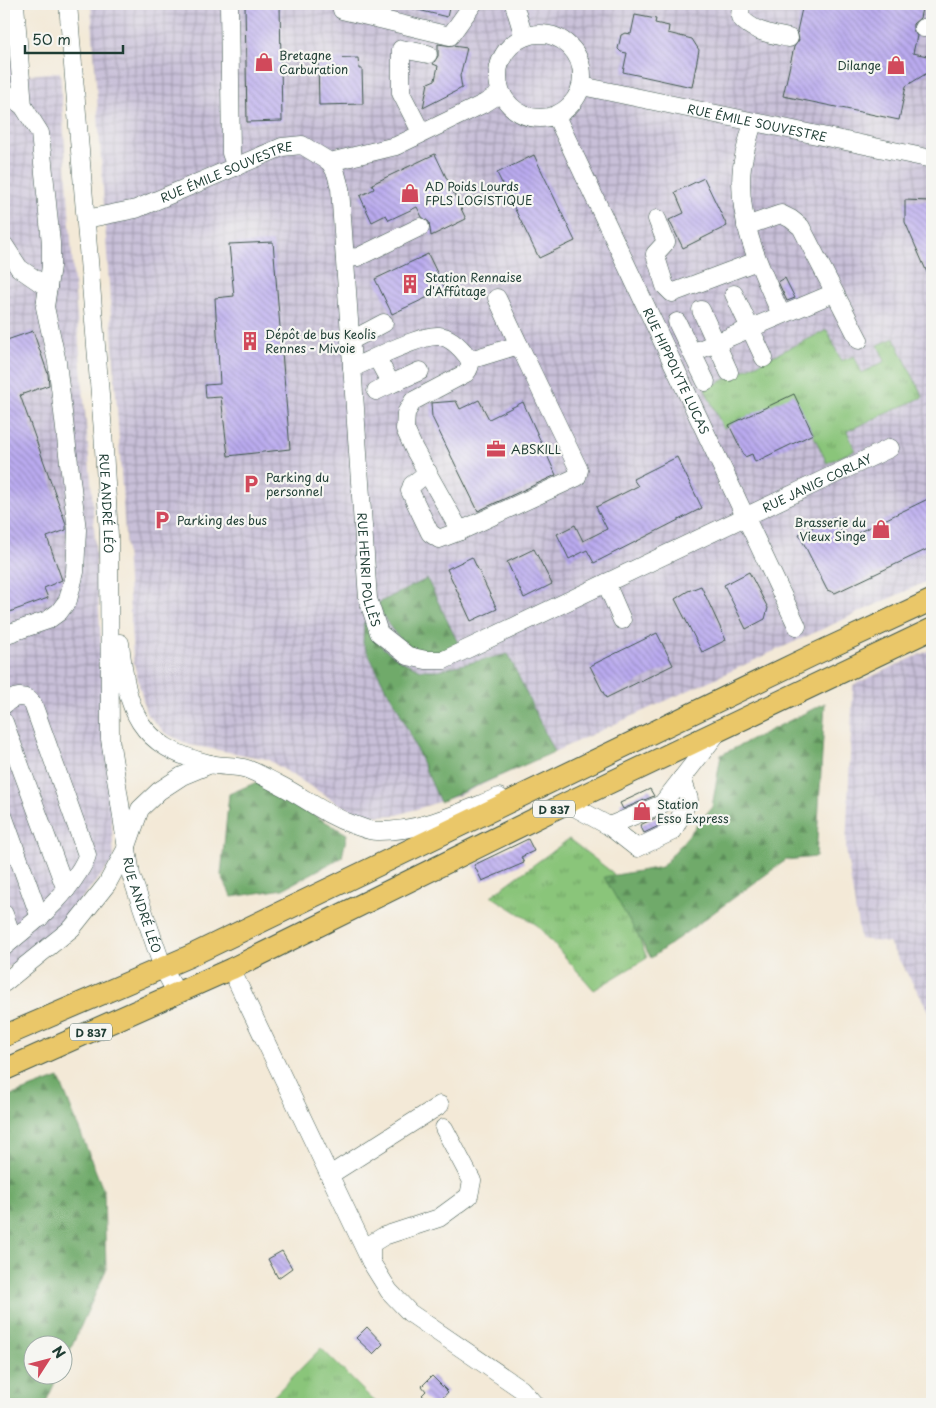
<svg xmlns="http://www.w3.org/2000/svg" width="936" height="1408" viewBox="0 0 936 1408" font-family="'Playpen Sans',sans-serif">
<style>
.industrial{fill:url(#industrial-grid)}
.railway{fill:#c8bfd8}
.grass{fill:url(#grass-tufts);stroke:#548157}
.forest{fill:url(#forest-firs);stroke:#47744f}
.building{fill:url(#building-back-hatch)}
.lines{fill:none;stroke-linecap:round;stroke-linejoin:round}
.minor-casing{stroke:#3f574c;stroke-width:19}
.major-casing{stroke:#3f574c;stroke-width:23}
.minor{stroke:#fff;stroke-width:18}
.major{stroke:#eac769;stroke-width:21}
.labels{text-anchor:middle;dominant-baseline:central;stroke-width:4.5;stroke-linejoin:round;paint-order:stroke}
.shield{fill:#f6f6f2;stroke:#60746d;stroke-width:1}
.shield-label{font-size:11px;font-weight:bold;fill:#1f3d34}
.poi-label{font-size:12px;fill:#1f3d34;stroke:#f6f6f2;text-anchor:start}
.street-label{font-size:12px;fill:#1f3d34;stroke:#f6f6f2}
</style>
<defs>
<pattern id="industrial-grid" width="8" height="8" patternUnits="userSpaceOnUse" patternTransform="scale(1.25)"><rect width="8" height="8" fill="#c8bfd8"/><path d="M0 4h8M4 0v8" fill="none" stroke="#a29cb0"/></pattern>
<pattern id="grass-tufts" width="24" height="20" patternUnits="userSpaceOnUse" patternTransform="scale(1.25)"><rect width="24" height="20" fill="#8ac57a"/><path d="M3 7l-1-3M5 7V3M7 7l1-3M15 17l-1-3M17 17v-4M19 17l1-3" fill="none" stroke="#70a165"/></pattern>
<pattern id="forest-firs" width="22" height="20" patternUnits="userSpaceOnUse" patternTransform="scale(1.25)"><rect width="22" height="20" fill="#6faa6a"/><path d="M5 1l3.5 6h-7zM16 11l3.5 6h-7z" fill="#5b8c58"/></pattern>
<pattern id="building-back-hatch" width="6" height="6" patternUnits="userSpaceOnUse" patternTransform="scale(1.25)"><rect width="6" height="6" fill="#baaaef"/><path d="M-1 5l2 2M0 0l6 6M5-1l2 2" fill="none" stroke="#978cc2"/></pattern>
</defs>
<rect width="100%" height="100%" fill="#f6f6f2"/>
<filter id="ink" filterUnits="userSpaceOnUse"><feTurbulence type="fractalNoise" baseFrequency=".02" numOctaves="2"/><feDisplacementMap in="SourceGraphic" scale="10" xChannelSelector="R" yChannelSelector="G"/><feConvolveMatrix kernelMatrix="1 2 1 2 8 2 1 2 1" color-interpolation-filters="sRGB"/></filter>
<filter id="wash" filterUnits="userSpaceOnUse"><feTurbulence type="fractalNoise" baseFrequency=".0096" numOctaves="4" result="noise"/><feDisplacementMap in="SourceGraphic" scale="20" xChannelSelector="R" yChannelSelector="G"/><feGaussianBlur stdDeviation="1.12" result="paint"/><feColorMatrix in="noise" values="0 0 0 0 0 0 0 0 0 0 0 0 0 0 0 0 0 1.4 0 .05"/><feComposite in="paint" operator="in"/></filter>
<g filter="url(#wash)">
<rect width="100%" height="100%" fill="#f3e9d7"/>
<!-- industrial -->
<path class="industrial" d="M91 4H932V579L455 797 397 815 368 816 342 806 267 759 190 745 165 733 146 713 133 659Z
M60 72 73 271 92 493 114 860 37 951 4 970V77Z
M932 649V1016L889 943 860 939 846 849 853 685Z"/>
<!-- railway -->
<path class="railway" d="M4 4H9L14 76 4 77Z"/>
<!-- grass -->
<path class="grass" d="M827 330 841 361 854 356 862 373 885 361 878 345 894 338 923 397 847 431 855 450 827 463 794 395 723 428 705 389Z
M569 839 613 873 647 958 594 990 537 925 491 896Z
M321 1348 371 1398 378 1404H266Z"/>
<!-- forest -->
<path class="forest" d="M427 579 459 645C453 648 444 655 438 654 406 653 388 630 378 603Z
M364 622 383 648 401 661 421 670H439L508 654 554 752 440 802 398 708 386 689 363 643Z
M825 703 816 857 786 860 651 958 604 877 662 867 712 807 721 755Z
M257 782 347 834 342 857 283 889 232 897 221 875 229 794Z
M59 1078 104 1192 106 1270 63 1366 62 1346H32V1376H58L45 1404H4V1098Z"/>
<g id="blocks">
<!-- building -->
<path class="building" d="M245 4H280L282 121 247 122Z
M410 4H450L447 17 410 8Z
M803 4H923L920 18 913 24V30L917 36 913 53 932 57V70L906 86 899 120 783 96 794 47 799 40 797 31Z
M635 15 656 19 655 23 669 26 668 33 692 39 699 50 692 87 623 72 627 53 621 52 618 49 621 35 625 33 631 34Z
M438 44 467 48 460 76 462 88 423 108 428 83 435 80 438 66 433 64 438 56Z
M358 58 359 69H362L363 104 319 105 318 59Z
M435 154 466 219 431 236 429 222 422 217 417 207 389 220 386 215 372 222 360 196 374 189 372 184Z
M534 155 575 241 539 258 497 173Z
M704 178 727 226 683 248 669 220 684 213 675 192Z
M905 200 929 201 932 208V284L905 222Z
M273 242 290 449 228 456 221 397 206 398 205 385 220 384 215 298 234 296 229 244Z
M428 254 445 289 392 314 375 279Z
M785 278 795 298 787 301 778 282Z
M33 331 48 374 49 385 20 395 66 524V530L47 537 62 580 44 588 48 598 4 614V341Z
M794 394 813 434 755 462 752 454 745 457 729 425Z
M479 400 489 419 523 402 556 475 478 511 432 417 431 403 456 401 460 409Z
M677 457 702 508 594 563 587 550 569 559 557 534 575 525 583 541 607 529 596 507 638 486 633 479Z
M932 497V547L835 593 827 590 799 534 834 517 845 539Z
M534 549 552 584 524 598 507 562Z
M472 557 497 609 471 621 447 569Z
M749 572 768 608 765 619 746 629 724 585Z
M701 586 726 640 702 652 675 599 688 591Z
M657 633 673 665 606 698 590 666Z
M650 789 654 796 623 809 620 803Z
M660 816 663 824 644 833 640 825Z
M528 839 534 851 521 857 524 863 482 881 474 865Z
M282 1251 292 1268 278 1278 268 1259Z
M367 1327 383 1344 373 1354 356 1338Z
M432 1376 448 1392 437 1404H431L422 1395 426 1391 422 1386Z"/>
</g>
</g>
<g filter="url(#ink)">
<use href="#blocks" fill-opacity="0" stroke="#3f574c" stroke-width="1"/>
<g class="lines">
<!-- minor casing -->
<g class="minor-casing">
<g id="minor">
<path d="M15 4 23 106"/>
<path id="s1" d="M68 4 103 431 109 536 110 739 131 875 163 968 177 994"/>
<path d="M229 4 231 153 236 167"/>
<path d="M514 4 524 37"/>
<path d="M741 4 740 17C753 32 770 34 789 38"/>
<path d="M342 10 450 36 473 4"/>
<path d="M923 28 932 27"/>
<circle cx="540" cy="76" r="42"/>
<path id="s2" d="M582 86 932 159"/>
<path d="M4 92 23 106 40 133 51 243V266L45 307 57 362 77 530 75 572 68 600 59 612 48 620 4 635"/>
<path id="s3" d="M556 116 797 626"/>
<path d="M753 122C749 137 744 152 742 167 736 219 760 268 781 314"/>
<path d="M421 132 401 93V49L428 54"/>
<path id="s4" d="M330 162 336 173 340 188 368 599 379 633 408 656 426 660H444L890 448"/>
<path id="s5" d="M86 219 136 209 282 147 302 145 330 162 396 146 485 103 501 93"/>
<path d="M657 219 666 242 655 254 665 286 672 293 757 261"/>
<path d="M746 226 781 214 791 219 801 227 859 340"/>
<path d="M4 245 19 268 48 288"/>
<path d="M345 258 358 257 420 227"/>
<path d="M734 294 764 358"/>
<path d="M497 298 519 345"/>
<path d="M701 310 729 372"/>
<path d="M677 322 706 382"/>
<path d="M350 341 384 323"/>
<path d="M692 353 834 293"/>
<path d="M377 358 391 384 420 371"/>
<path d="M352 368C371 360 421 334 439 336 450 337 460 347 467 356 471 362 471 367 466 373L413 401 406 413 405 429 414 449 460 531 577 477 579 470 519 345 470 360"/>
<path d="M376 391 391 384"/>
<path d="M428 472 412 485 410 491 430 533 439 539 460 531"/>
<path d="M606 583 622 620"/>
<path d="M120 643C127 711 137 746 210 764 222 767 235 765 247 769 258 773 268 779 278 784 306 798 323 814 354 825 361 827 369 831 376 831 420 832 458 813 499 797"/>
<path d="M4 705C13 696 25 693 33 704L87 855C85 864 79 871 74 879 53 909 31 924 4 947"/>
<path d="M4 722 66 890"/>
<path d="M567 803 609 826 662 804 718 732"/>
<path d="M4 818 40 918"/>
<path d="M609 826 637 848 673 831 689 799 682 778"/>
<path d="M4 914 13 939"/>
<path d="M231 969 371 1262 389 1291 410 1313 521 1389 534 1404"/>
<path d="M4 983 72 928 107 884 126 849 140 809 159 791 182 776 211 764"/>
<path d="M330 1177 336 1171 440 1105"/>
<path d="M371 1262V1244L384 1236 439 1218 469 1196 472 1181 444 1128"/>
</g>
</g>
<!-- major casing -->
<g class="major-casing">
<path id="major" d="M4 1036 190 956 811 656 932 600
M4 1070 231 969 567 803 932 629"/>
</g>
<!-- minor -->
<use href="#minor" class="minor"/>
<!-- major -->
<use href="#major" class="major"/>
</g>
</g>
<!-- icons -->
<defs>
<g id="shop-bare" transform="scale(1.5)"><path d="M-5-2.5h2.3a2.7 3.5 0 0 1 5.4 0H5L5.5 6h-11ZM-1.5-2.5h3a1.5 2.3 0 0 0-3 0Z" fill="#d1495b" stroke="#f6f6f2" stroke-width="2.5" paint-order="stroke"/></g>
<g id="building-bare" transform="scale(1.5)"><path d="M-4-6H4V6H1V3H-1V6H-4ZM-2.5-4.3h1.7v1.8h-1.7ZM.8-4.3h1.7v1.8H.8ZM-2.5-1h1.7V.8h-1.7ZM.8-1h1.7V.8H.8Z" fill="#d1495b" stroke="#f6f6f2" stroke-width="2.5" paint-order="stroke"/></g>
<g id="office-bare" transform="scale(1.5)"><path d="M-6-3h4V-5.5h4V-3h4V5H-6ZM-1-4.5V-3h2v-1.5ZM-6 0V1H6V0Z" fill="#d1495b" stroke="#f6f6f2" stroke-width="2.5" paint-order="stroke"/></g>
<g id="parking-bare" transform="scale(1.5)"><path d="M-3.5-5.5H1a3.5 3.5 0 0 1 0 7H-1V5.5H-3.5ZM-1-3.4V-.6H.8a1.4 1.4 0 0 0 0-2.8Z" fill="#d1495b" stroke="#f6f6f2" stroke-width="2.5" paint-order="stroke"/></g>
</defs>
<g fill-rule="evenodd">
<use href="#shop-bare" x="264" y="62"/>
<use href="#shop-bare" x="896" y="65"/>
<use href="#shop-bare" x="410" y="193"/>
<use href="#building-bare" x="410" y="284"/>
<use href="#building-bare" x="250" y="341"/>
<use href="#office-bare" x="496" y="449"/>
<use href="#parking-bare" x="251" y="484"/>
<use href="#parking-bare" x="162" y="520"/>
<use href="#shop-bare" x="881" y="529"/>
<use href="#shop-bare" x="642" y="811"/>
</g>
<g class="labels">
<!-- shield labels -->
<g class="shield">
<rect x="533" y="800.5" width="42" height="17" rx="4"/>
<rect x="70" y="1023.5" width="42" height="17" rx="4"/>
</g>
<g class="shield-label">
<text x="554" y="809">D 837</text>
<text x="91" y="1032">D 837</text>
</g>
<!-- poi labels -->
<g class="poi-label">
<text x="279" y="55">Bretagne<tspan x="279" dy="14">Carburation</tspan></text>
<text x="881" y="65" text-anchor="end">Dilange</text>
<text x="425" y="186">AD Poids Lourds<tspan x="425" dy="14">FPLS LOGISTIQUE</tspan></text>
<text x="425" y="277">Station Rennaise<tspan x="425" dy="14">d'Affûtage</tspan></text>
<text x="265" y="334">Dépôt de bus Keolis<tspan x="265" dy="14">Rennes - Mivoie</tspan></text>
<text x="511" y="449">ABSKILL</text>
<text x="266" y="477">Parking du<tspan x="266" dy="14">personnel</tspan></text>
<text x="177" y="520">Parking des bus</text>
<text x="866" y="522" text-anchor="end">Brasserie du<tspan x="866" dy="14">Vieux Singe</tspan></text>
<text x="657" y="804">Station<tspan x="657" dy="14">Esso Express</tspan></text>
</g>
<!-- street labels -->
<g class="street-label">
<text stroke="none"><textPath href="#s2" startOffset="179">RUE ÉMILE SOUVESTRE</textPath></text>
<text stroke="none"><textPath href="#s5" startOffset="149">RUE ÉMILE SOUVESTRE</textPath></text>
<text stroke="none"><textPath href="#s3" startOffset="282">RUE HIPPOLYTE LUCAS</textPath></text>
<text stroke="none"><textPath href="#s4" startOffset="962">RUE JANIG CORLAY</textPath></text>
<text stroke="none"><textPath href="#s1" startOffset="501">RUE ANDRÉ LÉO</textPath></text>
<text stroke="none"><textPath href="#s4" startOffset="411">RUE HENRI POLLÈS</textPath></text>
<text stroke="none"><textPath href="#s1" startOffset="906">RUE ANDRÉ LÉO</textPath></text>
</g>
</g>
<!-- margin -->
<rect width="936" height="1408" fill="none" stroke="#f6f6f2" stroke-width="20"/>
<!-- north arrow -->
<g transform="translate(48 1360) rotate(54)"><circle r="24" fill="#f6f6f2" stroke="#a0aca6"/>
<path d="M0-4L9 19L0 12L-9 19Z" fill="#d1495b"/>
<text y="-8" font-size="14" font-weight="bold" text-anchor="middle" fill="#1f3d34">N</text>
</g>
<!-- scale -->
<path d="M25 45v8h98v-8" fill="none" stroke="#1f3d34" stroke-width="2.5"/>
<text x="32" y="45" font-size="15" fill="#1f3d34" stroke="#f6f6f2" stroke-width="4" paint-order="stroke">50 m</text>
</svg>
